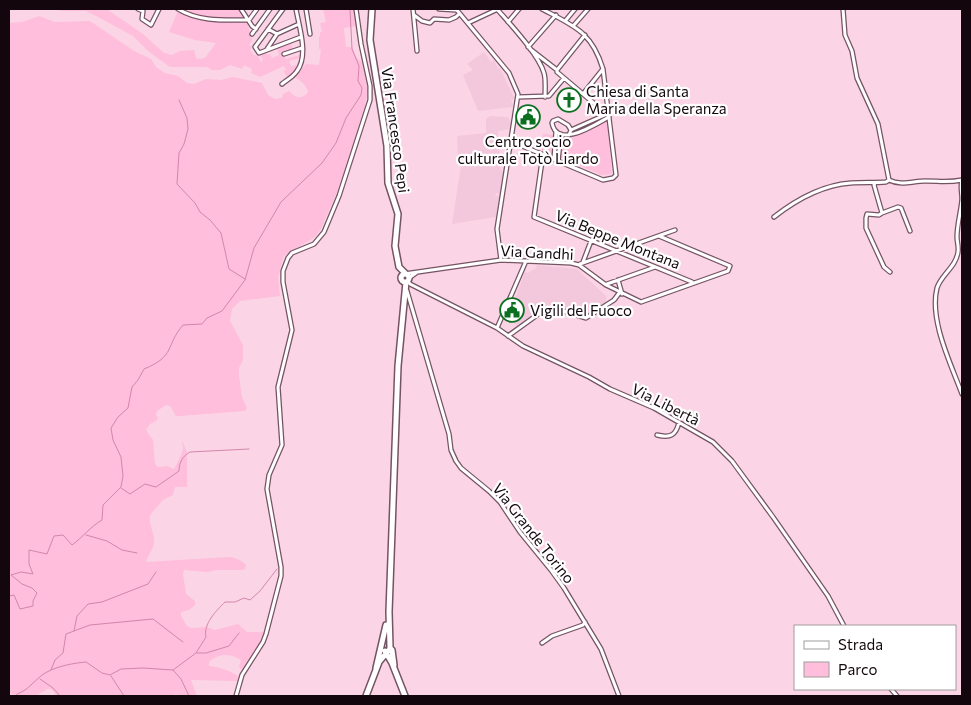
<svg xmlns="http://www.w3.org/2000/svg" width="971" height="705" viewBox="0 0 971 705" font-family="Commissioner,sans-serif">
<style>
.built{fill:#f3c7dc}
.green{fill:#febedc}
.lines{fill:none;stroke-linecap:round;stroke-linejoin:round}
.stream{stroke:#d386ac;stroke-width:1}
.street-casing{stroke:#745463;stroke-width:5.5}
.secondary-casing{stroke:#745463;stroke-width:8}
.street{stroke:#fff;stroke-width:3}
.secondary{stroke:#fff;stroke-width:5}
.labels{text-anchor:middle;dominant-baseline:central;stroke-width:4.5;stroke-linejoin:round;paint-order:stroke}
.poi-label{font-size:15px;fill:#13070d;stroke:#fff;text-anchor:start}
.street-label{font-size:15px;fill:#13070d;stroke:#fff}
</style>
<rect width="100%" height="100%" fill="#fbd5e6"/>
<!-- built -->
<path class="built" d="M484 52 491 62 494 60 498 69 500 68 514 98 511 100 513 107 478 111 463 75 473 70 467 64Z
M490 116 508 117 511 123 510 129 498 131 500 161 501 170 503 171 500 194 496 193 495 196H499L496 217 452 224 461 165 458 164 457 136 486 133V119Z
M537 265 577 269 606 296V303L596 310 594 308 590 311 591 313 587 316 580 309 545 306 517 325 507 319 525 272 528 273 536 268Z"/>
<!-- green -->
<path class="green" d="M55 9H108V10L143 34 164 53 172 55 180 51 194 50 196 58 200 59 205 58 216 43 195 40 169 32 178 11C192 17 208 21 223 22 231 22 239 20 247 22L252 40 249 45 252 47 250 50 254 55 258 56 261 62 263 60 260 54 266 52 267 55 270 54 272 58 279 55 277 48 291 44 293 50 282 54 286 59 300 55 299 58 289 61 291 66 299 65 296 71 288 78 283 71 286 70 284 66 260 77 251 73 252 69 244 65 242 69 230 65 220 70H212L207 67H170L148 51 133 36 98 17 86 11H61Z
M190 9H240L244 14 245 19H222L190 14 189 13Z
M323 9H354L356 26 344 28 346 47H352L357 58 362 62 368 90 365 106 338 190 321 229 315 237 284 256 278 277 280 296 240 301 232 309 230 321 243 345V360L239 368V376L242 397 247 408 245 411 180 416H176L170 406 166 405 157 411 156 415 158 418 156 421 150 424 146 430 153 440 155 464 158 467 167 466 174 469C176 466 183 452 183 449 183 446 182 443 182 441L187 452V487H175L173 495 163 500 150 515C148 525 155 533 154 543 153 550 148 555 146 562L228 557C235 557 241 560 246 565L245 569 242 570H216L208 572 184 570 183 574 186 594 195 601V605L189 610 181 612V616L187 626 191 628 207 627 215 630 238 624 247 632H264L262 641 244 669H241L239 667 241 660C230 653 218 653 209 662V666C219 667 232 671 239 677L238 681 191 680 197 696H180L176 694 170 696H57C48 684 48 690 37 695 31 699 15 697 9 693V23L22 22 39 16 55 22 90 21 134 51 151 59 156 67 165 73 178 76 187 83 194 84 206 79 221 80 233 77 262 83 268 95 275 99 282 98 283 94 289 91C295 97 299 100 307 94L308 91 304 84 295 77 306 64 319 65 321 49H319V37L320 36V32H322L320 23 326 22Z
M607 121 612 174 602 175 561 158 563 140 570 139Z
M543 134 554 135 552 155 541 150Z"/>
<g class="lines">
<!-- stream -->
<path class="stream" d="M179 100 187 118 188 129 184 144 179 153 177 184 195 203 200 212 210 220 221 233 229 269 245 279
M121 488 130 494 145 484 156 487 179 471C179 462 183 456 190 452L249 449
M86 535 107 541 122 550 137 553
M9 596 14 595 20 609 33 606V601L37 593 32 588 22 584 11 575 21 572 33 574 29 564V550L47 554 54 536 63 535 72 545C83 537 90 527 102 520L103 505 121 487 123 476 121 457 113 440 111 428 118 417 128 408 132 387 138 380 144 369C176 356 165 346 183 325L202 324 207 318 222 311 245 280 254 248 281 202 322 163 336 143 346 118 361 95 362 88 358 81 359 66 352 49 350 9
M74 631 77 616 88 604 102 602 148 584 156 572
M197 653H206L229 646 239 633
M51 670 55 660 63 653 66 634 90 625 153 619 183 642
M173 670 196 653 206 637C203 624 216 611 225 602H235L244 598 250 600 260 591 277 569
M111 676 124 696
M40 679 53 688 60 696
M15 696C17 693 21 693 25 690 32 685 39 676 47 672 58 666 74 663 86 662L102 673 110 675 121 669 143 668 173 670 181 679 189 696"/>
<!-- street casing -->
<g class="street-casing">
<path id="street" d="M138 9 143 11 142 19 151 25 159 9
M178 9C199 22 226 20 249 20L257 9
M241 9 252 26 256 29
M283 9 255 47 259 53 301 37
M306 9 310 34
M413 9 417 51
M439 9 456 10
M456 9 509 73 518 94 497 229 501 260
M497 9C510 24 539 55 544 73 546 80 545 90 545 97
M843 9 845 35 852 51 857 78 878 124 889 180
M414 15 422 21 430 23 434 19 449 20 456 17 459 14
M566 20 575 9
M508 22 519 9
M468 23 498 9
M574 25 588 9
M268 29 277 34
M252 34 270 9
M528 47 556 15
M267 49 277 34 299 24
M530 49 557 70V72L609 116
M284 54 302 48
M557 70 585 35
M282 84C287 80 293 77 297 71 309 55 299 27 296 9
M583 94 603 69
M518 97 549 96 564 78
M571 130 607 114
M569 135 571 130 568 125 558 119 553 121 552 123C557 150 596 124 609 117
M512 140 520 145 603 180 613 178 616 175 603 69C592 32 574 26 542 9
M543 154 534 217 692 282
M554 159 556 131
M558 161 561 134
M962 180C960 187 962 192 962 199 961 212 957 224 957 237 957 242 959 247 958 252 956 267 941 275 937 288 929 320 951 364 962 394
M875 183 874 185 882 213 879 215 867 214 866 218V228L884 267 890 272
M882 213 898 207 901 208 910 231
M774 217C797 199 822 185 851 183 863 182 875 183 886 182L889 180C901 186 913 181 925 181 940 181 947 183 962 180
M583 262 591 241
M580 264 675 230
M404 274 501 260 571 263 579 265 606 285 641 302 728 271 730 266 659 236
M409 278 416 273
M618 280 622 294
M408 281 410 284 497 328 523 346 589 377 610 389 654 408 713 442 732 461 773 517 828 596 844 626
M607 284 655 267
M407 291 449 434 451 450 456 461 461 468 489 491 500 502 520 532 551 570 564 588 601 649 619 696
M497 328 526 261
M508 336 544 310H560L586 318 614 300 620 292
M657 435C670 438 676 436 679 422
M542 643 552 636 583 625 585 622
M891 689 897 696
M236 696 242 675 263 642 266 634 281 576V567L267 489 269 475 282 445 278 387 292 330 283 282V271L288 258 292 253 314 244 324 232 339 196 370 100V86L361 44 356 9"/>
</g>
<!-- secondary casing -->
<g class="secondary-casing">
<path id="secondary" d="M372 9 370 40 387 146 388 183 398 214 395 246 399 267 406 274
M401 278a4 4 0 1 1 8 0a4 4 0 1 1-8 0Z
M390 647 389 612 398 366 406 282
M390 648 392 650 394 665
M385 651 392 663 405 696
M376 668 386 625
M366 696 379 662 389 650"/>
</g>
<!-- street -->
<use href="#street" class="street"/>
<!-- secondary -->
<use href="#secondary" class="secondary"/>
</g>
<!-- icons -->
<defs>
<g id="church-ring" transform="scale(1.25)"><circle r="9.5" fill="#fff" stroke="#0d7020" stroke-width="1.5"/><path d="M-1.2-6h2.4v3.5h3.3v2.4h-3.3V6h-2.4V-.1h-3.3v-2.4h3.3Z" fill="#0d7020"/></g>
<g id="civic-ring" transform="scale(1.25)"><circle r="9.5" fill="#fff" stroke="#0d7020" stroke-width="1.5"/><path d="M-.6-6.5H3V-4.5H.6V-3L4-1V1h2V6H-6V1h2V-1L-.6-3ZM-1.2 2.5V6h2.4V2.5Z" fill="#0d7020"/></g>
</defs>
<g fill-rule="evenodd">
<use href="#church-ring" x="569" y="100"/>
<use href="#civic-ring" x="528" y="117"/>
<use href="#civic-ring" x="512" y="310"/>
</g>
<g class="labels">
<!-- poi labels -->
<g class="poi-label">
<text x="586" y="91">Chiesa di Santa<tspan x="586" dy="17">Maria della Speranza</tspan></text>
<text x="528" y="141" text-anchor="middle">Centro socio<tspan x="528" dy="17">culturale Totò Liardo</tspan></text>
<text x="530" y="310">Vigili del Fuoco</text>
</g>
<!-- street labels -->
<g class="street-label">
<text transform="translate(396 130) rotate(82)">Via Francesco Pepi</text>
<text transform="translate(618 239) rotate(22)">Via Beppe Montana</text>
<text transform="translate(537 252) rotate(3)">Via Gandhi</text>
<text transform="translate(666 404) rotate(27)">Via Libertà</text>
<text transform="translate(534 533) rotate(52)">Via Grande Torino</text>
</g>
</g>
<!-- border -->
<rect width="971" height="705" fill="none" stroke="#13070d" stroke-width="20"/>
<!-- legend -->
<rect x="794" y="625" width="162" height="65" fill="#ffffff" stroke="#a19c9e"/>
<rect x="804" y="641" width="25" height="8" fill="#ffffff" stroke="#a19c9e"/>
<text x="838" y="650" font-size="15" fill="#13070d">Strada</text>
<rect x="804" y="662" width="25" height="15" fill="#febedc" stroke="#a19c9e"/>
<text x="838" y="675" font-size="15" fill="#13070d">Parco</text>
</svg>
